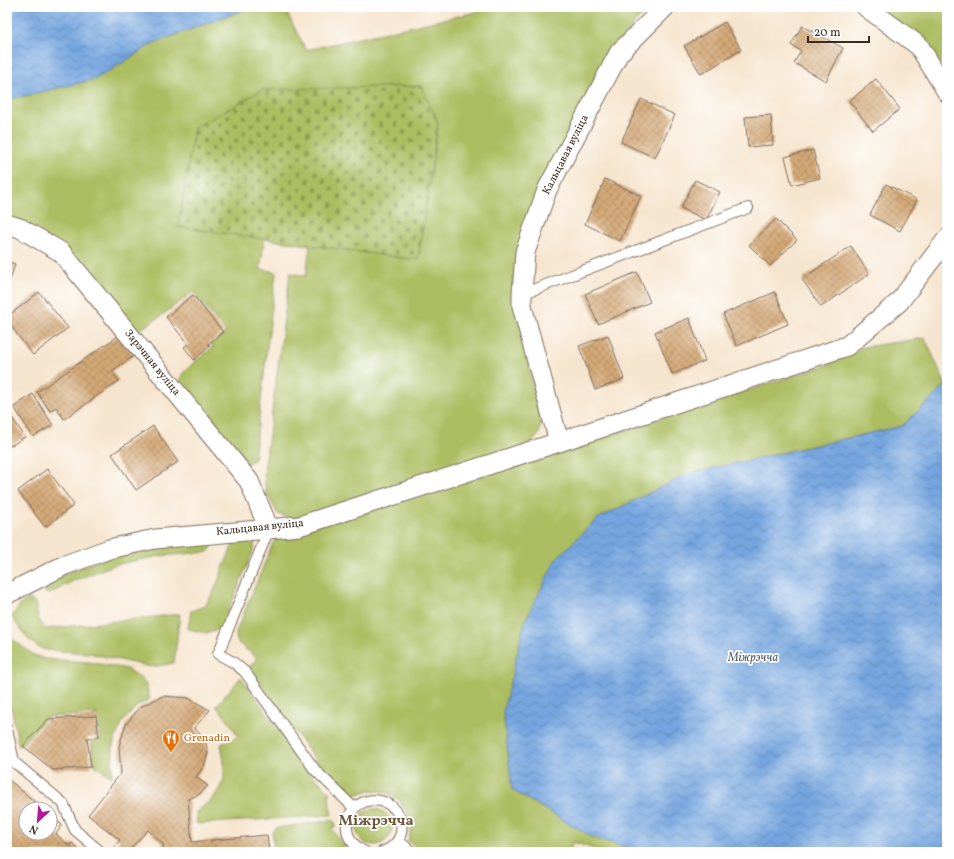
<svg xmlns="http://www.w3.org/2000/svg" width="954" height="859" viewBox="0 0 954 859" font-family="Vollkorn,serif">
<style>
.green{fill:#abbd61;stroke:#737440}
.cemetery{fill:url(#cemetery-stones);stroke:#737440}
.water{fill:url(#water-waves);stroke:#58687e}
.building{fill:url(#building-cross-hatch)}
.lines{fill:none;stroke-linecap:round;stroke-linejoin:round}
.lane-casing{stroke:#7c6b5c;stroke-width:12}
.street-casing{stroke:#7c6b5c;stroke-width:21}
.lane{stroke:#fff;stroke-width:10}
.street{stroke:#fff;stroke-width:19}
.labels{text-anchor:middle;dominant-baseline:central;stroke-width:3.5;stroke-linejoin:round;paint-order:stroke}
.street-label{font-size:11px;fill:#3b2a1e;stroke:#fff}
.food-label{font-size:11px;fill:#c56008;stroke:#fff;text-anchor:start}
.water-label{font-size:12px;font-style:italic;fill:#525b6b;stroke:#fff}
.district-label{font-size:15px;font-weight:bold;fill:#71563d;stroke:#fff}
</style>
<defs>
<pattern id="cemetery-stones" width="16" height="16" patternUnits="userSpaceOnUse"><rect width="16" height="16" fill="#abbd61"/><path d="M2 7V4a2 2 0 0 1 4 0v3zM10 15v-3a2 2 0 0 1 4 0v3z" fill="#8c9a4f"/></pattern>
<pattern id="water-waves" width="16" height="10" patternUnits="userSpaceOnUse"><rect width="16" height="10" fill="#74a5df"/><path d="M0 5q4-4 8 0t8 0" fill="none" stroke="#6087b4"/></pattern>
<pattern id="building-cross-hatch" width="8" height="8" patternUnits="userSpaceOnUse"><rect width="8" height="8" fill="#d4a977"/><path d="M0 0l8 8M0 8l8-8" fill="none" stroke="#ad8a61"/></pattern>
</defs>
<rect width="100%" height="100%" fill="#fff"/>
<filter id="ink" filterUnits="userSpaceOnUse"><feTurbulence type="fractalNoise" baseFrequency=".025" numOctaves="2"/><feDisplacementMap in="SourceGraphic" scale="8" xChannelSelector="R" yChannelSelector="G"/><feConvolveMatrix kernelMatrix="1 2 1 2 8 2 1 2 1" color-interpolation-filters="sRGB"/></filter>
<filter id="wash" filterUnits="userSpaceOnUse"><feTurbulence type="fractalNoise" baseFrequency=".012" numOctaves="4" result="noise"/><feDisplacementMap in="SourceGraphic" scale="16" xChannelSelector="R" yChannelSelector="G"/><feGaussianBlur stdDeviation="0.9" result="paint"/><feColorMatrix in="noise" values="0 0 0 0 0 0 0 0 0 0 0 0 0 0 0 0 0 1.4 0 .05"/><feComposite in="paint" operator="in"/></filter>
<g filter="url(#wash)">
<rect width="100%" height="100%" fill="#f6e5ce"/>
<!-- green -->
<path class="green" d="M251 7H284L306 50 498 7H653L636 21 613 50 542 187 516 305 541 423 539 434 532 443 295 520 278 514 266 492 264 473 290 273 306 276 310 245 418 260 438 122 178 226 265 238 260 269 276 272 254 460 245 464 180 385 182 374 193 363 213 347 211 344 226 332 193 292 161 316 138 331 7 217V100L96 79 154 43Z
M875 7H945L947 9V66L944 67 914 36Z
M925 338 946 385 902 426 687 474 947 852H603L573 842 569 852H421L408 841 411 830 409 816 400 801 386 792 370 790 352 796 319 765 249 668 257 658C254 655 250 652 247 650 238 643 236 643 236 632L273 543 278 537 556 452 833 363 863 347Z
M251 539 254 541V549L222 626C209 637 203 632 188 629L191 611 205 606 214 591 233 544 238 541Z
M207 542 210 544 212 546 211 549 208 552 159 556 114 565 73 581 49 594 46 593 44 591 43 588 45 585 69 572 112 556 156 547Z
M30 599 35 603 39 621 45 629 180 614 174 663 151 667 89 653 46 650 38 647 29 640 11 617C17 610 21 601 30 599Z
M8 636 34 655 45 659 89 662 127 669 140 677 145 682 150 699 137 706 122 723 113 745 112 777 94 765 91 741 101 739 97 714 47 717 19 747 7 686V637Z
M241 677 309 772 329 791 330 807 332 815 197 824 196 812 213 799 224 780V762L221 744 238 737 229 721 216 706Z
M356 827a18 18 0 1 1 36 0a18 18 0 1 1-36 0Z
M334 820 336 827 332 829 345 847 341 852H274L272 833 276 828Z"/>
<!-- cemetery -->
<path class="cemetery" d="M421 86 438 122 418 260 178 227 194 128 262 90Z"/>
<!-- water -->
<path class="water" d="M7 7H251L154 43 96 79 7 100Z
M947 383V852H642L594 838 512 790 503 711 525 621 556 559 597 519 687 474 902 426 946 385Z"/>
<g id="blocks">
<!-- building -->
<path class="building" d="M725 22 741 50 701 74 684 46Z
M802 26 843 48 826 81 794 63 801 51 791 45Z
M876 79 900 109 873 131 849 101Z
M641 99 675 115 655 158 621 142Z
M771 115 773 145 748 147 745 117Z
M813 150 820 178 792 185 785 157Z
M605 179 641 196 620 241 585 224Z
M695 180 720 192 706 220 681 208Z
M886 184 917 200 900 231 870 215Z
M776 219 797 240 770 266 749 245Z
M851 246 869 274 821 307 802 279Z
M7 261 15 264 7 290Z
M637 272 650 302 598 324 585 294Z
M39 292 68 328 33 355 7 321V317Z
M775 292 788 324 737 346 723 314Z
M193 295 223 332 208 344 210 346 194 360 184 347 188 344 166 317Z
M689 318 705 361 672 374 655 332Z
M121 334 135 355 112 371 119 381 64 419 56 407 50 411 37 392Z
M608 335 624 379 595 390 579 346Z
M33 394 53 425 33 437 14 407Z
M9 413 25 437 7 448V414Z
M153 426 178 462 136 490 112 454Z
M47 469 74 505 45 527 18 491Z
M163 696 188 698 210 710 194 728 205 739 208 753 204 766 196 777 208 786 198 795 188 799 192 842 267 835 269 852H164L163 844 148 830 128 851 110 852 120 840 88 815 121 773 119 746 126 724 140 707Z
M96 716 99 737 87 738 91 767 53 770 23 746 48 719Z
M7 778 43 809H26V833H50V815L62 825 56 834 69 846 72 843 82 852H7Z"/>
</g>
</g>
<g filter="url(#ink)">
<use href="#blocks" fill-opacity="0" stroke="#7c6b5c" stroke-width="1"/>
<g class="lines">
<!-- lane casing -->
<g class="lane-casing">
<path id="lane" d="M522 294 748 208
M269 529 218 654 233 662 245 672 315 770 354 808
M7 729 14 762 63 803 75 830 101 852
M398 840 412 852
M365 852C354 846 346 838 347 825 352 787 407 795 401 833 399 842 391 849 382 852"/>
</g>
<!-- street casing -->
<g class="street-casing">
<path id="street" d="M866 7 919 46 947 92
M7 224 20 228 61 252 249 481 269 529
M559 442 522 306V294L525 252 547 190 619 53 665 7
M7 594 65 565 109 549 155 539 269 529 299 526 559 442 847 346 899 302 947 239"/>
</g>
<!-- lane -->
<use href="#lane" class="lane"/>
<!-- street -->
<use href="#street" class="street"/>
</g>
</g>
<!-- icons -->
<defs>
<g id="restaurant-pin" transform="scale(0.9)"><path d="M0 17L-7.5 6A9.5 9.5 0 1 1 7.5 6Z" fill="#e8710a" stroke="#fff"/><path d="M-5-6h1v4h1v-4h1v4h1v-4h1v5L-1.5 .5V6h-2V.5L-5-1ZM5-6V6H3V1.5H1.5Q1.5-4 5-6Z" fill="#fff"/></g>
</defs>
<g fill-rule="evenodd">
<use href="#restaurant-pin" x="171" y="738"/>
</g>
<g class="labels">
<!-- street labels -->
<g class="street-label">
<text transform="translate(566 155) rotate(-63)">Кальцавая вуліца</text>
<text transform="translate(152 363) rotate(51)">Зарэчная вуліца</text>
<text transform="translate(260 528) rotate(-6)">Кальцавая вуліца</text>
</g>
<!-- food labels -->
<g class="food-label">
<text x="184" y="738">Grenadin</text>
</g>
<!-- water labels -->
<g class="water-label">
<text x="753" y="658">Міжрэчча</text>
</g>
<!-- district labels -->
<g class="district-label">
<text x="376" y="821">Міжрэчча</text>
</g>
</g>
<!-- margin -->
<rect width="954" height="859" fill="none" stroke="#fff" stroke-width="24"/>
<!-- north arrow -->
<g transform="translate(38 821) rotate(206)"><circle r="19" fill="#ffffff" stroke="#b1aaa5"/>
<path d="M0-3L7 15L0 10L-7 15Z" fill="#b5179e"/>
<text y="-6" font-size="11" font-weight="bold" text-anchor="middle" fill="#3b2a1e">N</text>
</g>
<!-- scale -->
<path d="M808 36v6h61v-6" fill="none" stroke="#3b2a1e" stroke-width="2"/>
<text x="814" y="36" font-size="12" fill="#3b2a1e" stroke="#ffffff" stroke-width="3" paint-order="stroke">20 m</text>
</svg>
